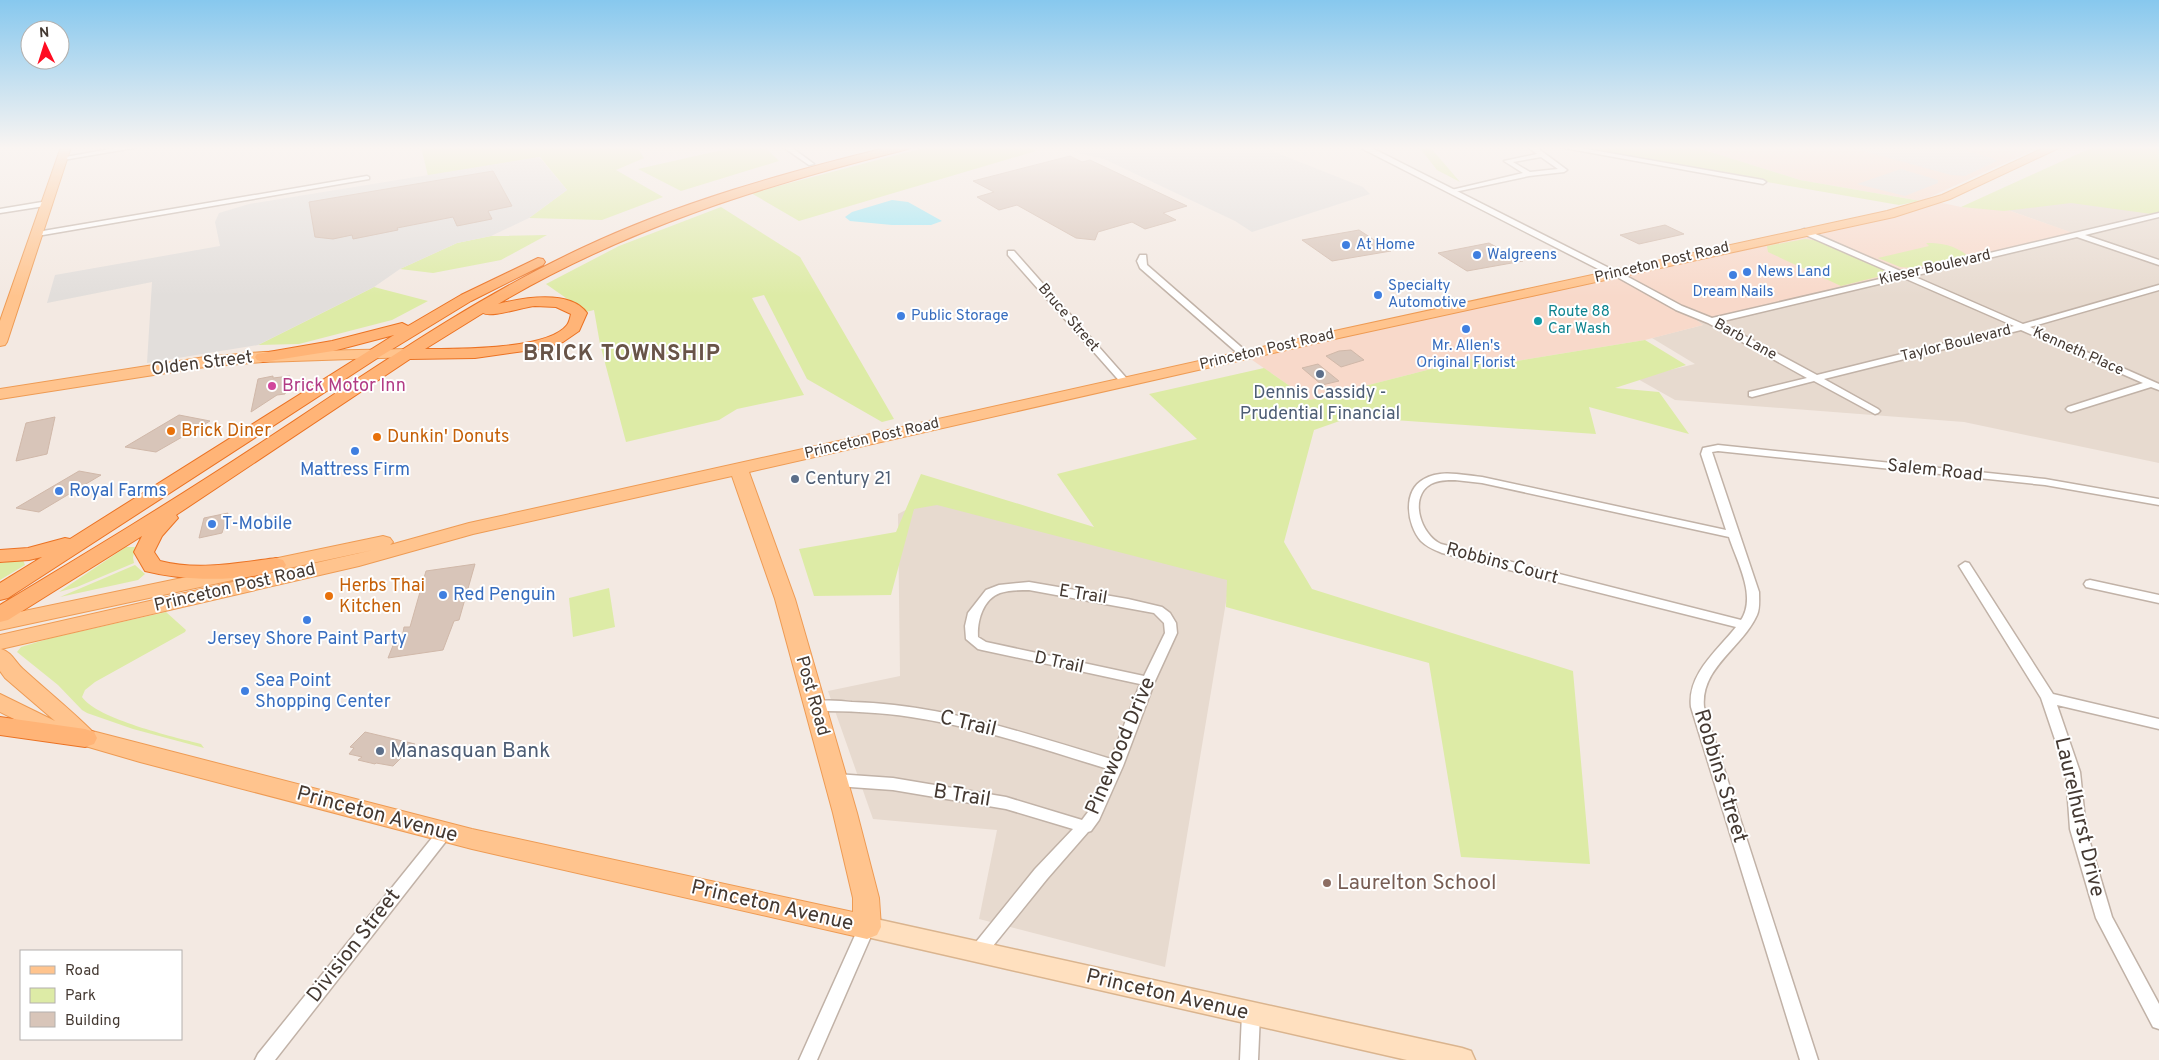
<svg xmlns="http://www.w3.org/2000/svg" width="2159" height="1060" viewBox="0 0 2159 1060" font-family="Overpass,sans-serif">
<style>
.residential{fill:#e7dacf}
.commercial{fill:#f8d9ca}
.green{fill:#ddeba6}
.parking{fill:#e2dedb}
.water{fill:#97e6f6}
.building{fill:#d8c5b9;stroke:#d0b8a9}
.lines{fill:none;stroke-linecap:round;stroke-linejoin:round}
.minor-casing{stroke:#c1b2a7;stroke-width:3}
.tertiary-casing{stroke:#c1b2a7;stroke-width:3}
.secondary-casing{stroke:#dab48e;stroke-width:3}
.primary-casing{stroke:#ee9b54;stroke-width:2}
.trunk-casing{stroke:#eb7223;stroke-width:2}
.minor{fill:#fff;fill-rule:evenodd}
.tertiary{fill:#fff;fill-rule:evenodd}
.secondary{fill:#ffe0bf;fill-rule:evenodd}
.primary{fill:#ffc48e;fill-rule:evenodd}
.trunk{fill:#ffb477;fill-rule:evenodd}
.shop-dot{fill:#3f7fe0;stroke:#fff;stroke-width:2}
.culture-dot{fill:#0f9aa8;stroke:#fff;stroke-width:2}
.service-dot{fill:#5c6f8a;stroke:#fff;stroke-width:2}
.hotel-dot{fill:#d1479c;stroke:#fff;stroke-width:2}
.food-dot{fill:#e8710a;stroke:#fff;stroke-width:2}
.education-dot{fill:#8d6e63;stroke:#fff;stroke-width:2}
.labels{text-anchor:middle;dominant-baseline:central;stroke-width:4;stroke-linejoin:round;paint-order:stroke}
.far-shop-label{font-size:15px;fill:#366cbe;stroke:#fff;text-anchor:start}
.far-street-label{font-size:15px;fill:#443932;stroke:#fff}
.far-culture-label{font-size:15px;fill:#0d838f;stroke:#fff;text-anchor:start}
.street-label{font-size:18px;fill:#443932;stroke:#fff}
.hotel-label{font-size:18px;fill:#b23c85;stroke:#fff;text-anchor:start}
.service-label{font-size:18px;fill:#4e5e75;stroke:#fff}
.food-label{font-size:18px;fill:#c56008;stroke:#fff;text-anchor:start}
.shop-label{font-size:18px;fill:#366cbe;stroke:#fff;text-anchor:start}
.near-street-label{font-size:21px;fill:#443932;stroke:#fff}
.near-service-label{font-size:21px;fill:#4e5e75;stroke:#fff;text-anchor:start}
.near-education-label{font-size:21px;fill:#785e54;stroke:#fff;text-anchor:start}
.district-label{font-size:22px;font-weight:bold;letter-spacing:1px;fill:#685448;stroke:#fff}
</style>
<rect width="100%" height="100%" fill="#f3e9e2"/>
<!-- residential -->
<path class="residential" d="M2070 197 2159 206V463L1964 422 1675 400 1636 378 1695 364 1652 338 1703 325 1679 308 1712 317 1905 276 2075 234 2008 210Z
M935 495 1231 572 1165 967 979 919 997 830 873 819 828 691 900 676 898 514Z"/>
<!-- commercial -->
<path class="commercial" d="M1695 147H2040L1921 201 1800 180Z
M1938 202 1961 207 2008 210 2076 234 1905 276 1712 317 1681 308 1703 325 1645 340 1492 365 1470 359 1310 400 1245 355Z"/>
<!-- green -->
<path class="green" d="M421 147H637L644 158 616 170 663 197 602 220 529 218 567 190 540 157 428 176Z
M735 147H765L779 161 681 191 638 169Z
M927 147H1030L1036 151 799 221 751 193Z
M1419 147H1430L1460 182 1437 170Z
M1565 147H1695L1800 180 1921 201 1899 205Z
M2093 147H2159V215L2071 203 2004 211 1961 207Z
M721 207 800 257 894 419 882 422 807 379 764 295 752 298 804 395 737 409 719 420 626 442 600 344 594 310 586 312 546 284 619 246Z
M547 235 501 260 433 273 400 269 457 243 491 236Z
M1805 239 1820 241 1888 270 1889 274 1841 286 1768 252 1767 246Z
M1926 243C1943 243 1953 245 1967 255L1913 268 1900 267 1878 258 1929 246Z
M374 287 428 301 392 320 299 344 258 345Z
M1645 340 1686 365 1615 388 1659 392 1689 434 1589 407 1596 434 1351 417 1314 430 1284 542 1312 589 1573 671 1590 864 1461 857 1429 663 1226 607 1227 580 937 505 914 509 891 595 814 596 799 549 896 532 921 474 1094 527 1057 474 1197 439 1149 394 1264 368 1310 400 1470 359 1492 365Z
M126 547H135L133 558 134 563 77 587 59 592Z
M23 560 25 565 0 580V563Z
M135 565 145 574 138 580 60 597Z
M609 588 615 627 573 637 569 598Z
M166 612 186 630 185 632 95 682 85 690 82 697C97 719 174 737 201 744L204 748 133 729 87 713 82 710 58 685 17 652 21 647 51 638Z"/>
<!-- parking -->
<path class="parking" d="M1090 147H1262L1363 187 1370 194 1252 232 1235 221 1104 159 1073 152Z
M1849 147H1954L1992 158 1997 161 1965 176 1951 175Z
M539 157 567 190 529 218 491 236 457 243 400 269 374 287 258 345 147 363 152 282 47 303 55 275 220 246 215 222 219 213 249 204Z
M1901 169 1938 180V183L1905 196 1857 184Z"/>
<!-- water -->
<path class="water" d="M892 200 908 202 942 221 931 225H892L850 221 845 217 852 212Z"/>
<!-- building -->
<path class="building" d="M1070 156 1082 162 1090 160 1187 206 1163 213 1176 220 1145 229 1132 222 1098 232 1095 240 1076 238 1017 205 999 210 977 197 994 192 973 181Z
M493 171 512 206 488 211 492 219 457 226 453 217 397 228 398 230 353 239 352 235 333 239 315 237 309 202Z
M1665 225 1684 234 1639 244 1620 235Z
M1359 230 1391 251 1332 261 1302 240Z
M1489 243 1523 261 1467 271 1438 253Z
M1351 350 1364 360 1341 367 1326 356 1339 351Z
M1318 364 1339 381 1322 385 1302 368Z
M273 376V378L290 376 285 394 277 395 251 412 258 379Z
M179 415 210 421 156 452 125 447Z
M55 417 47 454 16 461 26 423Z
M79 471 101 475 39 512 16 508Z
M228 513 222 533 199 538 204 518Z
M475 564 459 620 454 621 443 650 388 658 396 638H402L404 627H410L426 571Z
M365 732 386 737 415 744 393 766 376 763 375 764 358 760 362 757 349 754 354 748 350 747Z"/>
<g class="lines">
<!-- minor casing -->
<g class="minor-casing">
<path id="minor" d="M121 147H139L63 160 60 158Z
M783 147H791L814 164 809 165Z
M1528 147H1536L1567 170 1564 172 1529 176 1450 193 1447 191 1523 173 1504 161 1537 154ZM1541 157 1558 169 1530 172 1513 162Z
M1559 147H1575L1763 180 1766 182 1763 184Z
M367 176 369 177V179L37 236 33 234 37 232Z
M48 201H51V205L0 213V209Z
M2159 213V217L2085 235 2159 260V265L2077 237 1913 276 2023 324 2159 285V290L2030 327 2159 384V390L2151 387 2071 412 2068 411 2066 409 2068 407 2143 383 2021 330 1824 379 1878 409 1880 411 1878 413 1875 414 1814 381 1752 397 1749 396V392L1807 378 1708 323 1676 310 1610 273 1617 271 1682 306 1712 318 1897 275 1801 233 1800 231 1804 229 1905 273ZM1904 278 2014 326 1817 375 1719 322Z
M1008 251H1014L1129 381V385H1123L1008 255Z
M1140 255H1146L1147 265 1248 353V357H1242L1140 268 1137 261Z
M1718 445 2045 479 2159 499V505L2045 485 1718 451 1712 452 1759 592C1759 600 1760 608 1757 615 1743 647 1700 668 1704 707L1818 1060H1800L1691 707C1687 674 1718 650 1736 627L1442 553C1435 550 1427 547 1421 541 1407 525 1402 491 1424 479 1441 469 1463 475 1482 477L1726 530 1701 454 1703 448ZM1455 480 1482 483 1729 537C1737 562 1757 596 1741 620L1441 544C1421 535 1408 497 1431 484 1438 480 1447 480 1455 480Z
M1965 562 1969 563 2053 694 2159 719V729L2057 705 2080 772 2086 829 2112 917 2159 1004V1029L2153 1027 2096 918 2070 829 2066 772 2041 698 1959 566Z
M2090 580 2159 595V603L2086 587 2084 584 2086 581Z
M1029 582 1128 599 1162 607 1170 613 1176 623 1177 633 1155 681 1123 766 1099 820 1091 831 1088 832 1047 879 984 957 978 959 972 957 970 952 972 947 1035 869 1073 829 1006 809 893 790 836 786 831 784 829 780 831 776 836 774 893 778 1006 797 1082 820 1088 812 1108 769C1043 749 978 727 911 717 879 712 847 711 815 711L810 709 808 706 810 703C823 699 839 701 852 702 941 704 1027 734 1111 759L1140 684 982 650 978 649 966 639 965 626 968 613 986 590 999 585ZM1029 590 1154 613 1164 623 1165 633 1144 676 986 642 978 637C977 621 983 599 1000 593 1009 590 1020 590 1029 590Z
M445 826 450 828 453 832 450 836 275 1060H255L258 1054 440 828Z
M867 920 873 922 875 927 817 1060H799L861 922Z
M1251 1006 1257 1008 1260 1014 1258 1060H1240L1242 1014 1245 1008Z"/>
</g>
<!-- tertiary casing -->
<g class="tertiary-casing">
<path id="tertiary" d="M1359 147H1370L1619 273 1614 276 1610 275Z"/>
</g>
<!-- secondary casing -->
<g class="secondary-casing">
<path id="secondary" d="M867 917 1462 1048 1471 1051 1475 1060H1407L867 937 859 934 855 927 859 920Z"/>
</g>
<!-- primary casing -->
<g class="primary-casing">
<path id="primary" d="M61 147H71L7 342 5 345 0 346V321Z
M2046 147H2061L1950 199 1894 217 1339 338 749 472 795 599 857 813 879 898 881 927 877 935 867 939 472 849 140 762 44 734 0 712V694L55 721 5 678 0 671V635L373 550 0 630V616L383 536 390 538 393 542 390 545 469 523 1339 330 1887 211 1942 195ZM732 476 775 599 833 813 853 898V912L472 829 92 731C70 709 46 690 23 669 15 662 12 652 1 649L359 566 473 534Z
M406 349 411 351 414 354 411 357 263 362 205 367 0 399V389L205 357 263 352Z"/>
</g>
<!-- trunk casing -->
<g class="trunk-casing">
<path id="trunk" d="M889 147H909L908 149C765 185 626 228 498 304 522 298 570 289 587 313L579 331 563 342 539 349 475 358 410 359 176 515 178 518 162 536 154 552 160 561C198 571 238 563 276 558L283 560 286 565 283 570C239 581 189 582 145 571L134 552 142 536 8 620 0 622V605C88 552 176 499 262 442 366 374 468 301 582 248 679 202 784 173 889 147ZM535 306 556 307 571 314C570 318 569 323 567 325 548 350 455 349 425 349L483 313C491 318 523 307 535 306Z
M538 258 543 259 545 262 543 265 471 301 376 359 8 598 0 600V583L42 557 29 560 0 562V550L28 548 65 538 70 539 394 335 333 351 263 362 257 360 255 357 257 354 332 341 402 323 408 326 461 295Z
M0 717 85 729 94 732 97 738 94 744 85 747 0 735Z"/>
</g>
<!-- minor -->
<use href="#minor" class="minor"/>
<!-- tertiary -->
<use href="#tertiary" class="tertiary"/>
<!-- secondary -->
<use href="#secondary" class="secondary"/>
<!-- primary -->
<use href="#primary" class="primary"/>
<!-- trunk -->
<use href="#trunk" class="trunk"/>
</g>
<!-- sky -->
<linearGradient id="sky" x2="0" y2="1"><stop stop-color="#87c8ee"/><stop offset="0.5" stop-color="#faf5f2"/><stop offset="1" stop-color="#faf5f2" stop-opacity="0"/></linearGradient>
<rect width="2159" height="296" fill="url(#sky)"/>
<!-- markers -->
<g class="shop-dot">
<circle cx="1346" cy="245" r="5"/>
<circle cx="1477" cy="255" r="5"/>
<circle cx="1747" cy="272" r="5"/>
<circle cx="1733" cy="275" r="5"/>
<circle cx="1378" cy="295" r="5"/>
<circle cx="901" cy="316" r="5"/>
<circle cx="1466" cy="329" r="5"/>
<circle cx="355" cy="451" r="5"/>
<circle cx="59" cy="491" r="5"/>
<circle cx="212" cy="524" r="5"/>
<circle cx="443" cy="595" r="5"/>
<circle cx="307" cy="620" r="5"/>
<circle cx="245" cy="691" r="5"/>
</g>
<circle class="culture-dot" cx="1538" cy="321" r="5"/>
<g class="service-dot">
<circle cx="1320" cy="374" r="5"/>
<circle cx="795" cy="479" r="5"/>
<circle cx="380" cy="751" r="5"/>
</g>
<circle class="hotel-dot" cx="272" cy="386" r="5"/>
<g class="food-dot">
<circle cx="171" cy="431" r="5"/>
<circle cx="377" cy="437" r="5"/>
<circle cx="329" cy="596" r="5"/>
</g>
<circle class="education-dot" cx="1327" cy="883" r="5"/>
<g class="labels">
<!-- far-shop labels -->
<g class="far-shop-label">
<text x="1356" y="245">At Home</text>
<text x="1487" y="255">Walgreens</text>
<text x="1757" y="272">News Land</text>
<text x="1388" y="286">Specialty<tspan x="1388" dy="17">Automotive</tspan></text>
<text x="1733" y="292" text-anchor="middle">Dream Nails</text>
<text x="911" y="316">Public Storage</text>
<text x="1466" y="346" text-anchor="middle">Mr. Allen's<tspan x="1466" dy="17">Original Florist</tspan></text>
</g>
<!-- far-street labels -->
<g class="far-street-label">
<text transform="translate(1662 263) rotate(-13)">Princeton Post Road</text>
<text transform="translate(1935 268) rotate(-13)">Kieser Boulevard</text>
<text transform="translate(1068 318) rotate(49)">Bruce Street</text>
<text transform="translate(1745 340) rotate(29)">Barb Lane</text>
<text transform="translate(1956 344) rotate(-14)">Taylor Boulevard</text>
<text transform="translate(1267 350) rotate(-13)">Princeton Post Road</text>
<text transform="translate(2078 352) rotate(24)">Kenneth Place</text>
<text transform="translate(872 439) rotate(-13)">Princeton Post Road</text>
</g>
<!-- far-culture labels -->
<g class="far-culture-label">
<text x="1548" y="312">Route 88<tspan x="1548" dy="17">Car Wash</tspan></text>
</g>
<!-- street labels -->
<g class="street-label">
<text transform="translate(202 364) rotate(-7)">Olden Street</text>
<text transform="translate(1935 471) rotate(6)">Salem Road</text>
<text transform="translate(1502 564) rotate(15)">Robbins Court</text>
<text transform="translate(235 588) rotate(-13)">Princeton Post Road</text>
<text transform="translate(1083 595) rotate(9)">E Trail</text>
<text transform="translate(1059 663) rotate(12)">D Trail</text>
<text transform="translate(812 696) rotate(74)">Post Road</text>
</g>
<!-- hotel labels -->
<g class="hotel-label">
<text x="282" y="386">Brick Motor Inn</text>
</g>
<!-- service labels -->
<g class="service-label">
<text x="1320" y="393">Dennis Cassidy -<tspan x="1320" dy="21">Prudential Financial</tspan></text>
<text x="805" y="479" text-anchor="start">Century 21</text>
</g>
<!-- food labels -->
<g class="food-label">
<text x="181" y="431">Brick Diner</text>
<text x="387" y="437">Dunkin' Donuts</text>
<text x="339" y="586">Herbs Thai<tspan x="339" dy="21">Kitchen</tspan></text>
</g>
<!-- shop labels -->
<g class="shop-label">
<text x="355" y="470" text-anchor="middle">Mattress Firm</text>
<text x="69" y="491">Royal Farms</text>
<text x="222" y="524">T-Mobile</text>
<text x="453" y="595">Red Penguin</text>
<text x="307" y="639" text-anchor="middle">Jersey Shore Paint Party</text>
<text x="255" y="681">Sea Point<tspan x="255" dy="21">Shopping Center</tspan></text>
</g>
<!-- near-street labels -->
<g class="near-street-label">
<text transform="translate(968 724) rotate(13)">C Trail</text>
<text transform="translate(1121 746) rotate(-67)">Pinewood Drive</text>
<text transform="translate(1720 776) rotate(73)">Robbins Street</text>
<text transform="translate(962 796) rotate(9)">B Trail</text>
<text transform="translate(377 815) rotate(15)">Princeton Avenue</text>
<text transform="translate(2079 817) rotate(77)">Laurelhurst Drive</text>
<text transform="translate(772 906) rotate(13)">Princeton Avenue</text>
<text transform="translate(354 946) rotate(-52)">Division Street</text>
<text transform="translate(1167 995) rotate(13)">Princeton Avenue</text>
</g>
<!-- near-service labels -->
<g class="near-service-label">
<text x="390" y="751">Manasquan Bank</text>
</g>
<!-- near-education labels -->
<g class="near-education-label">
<text x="1337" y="883">Laurelton School</text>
</g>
<!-- district labels -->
<g class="district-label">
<text x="622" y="354">BRICK TOWNSHIP</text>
</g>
</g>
<!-- legend -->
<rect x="20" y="950" width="162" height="90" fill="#ffffff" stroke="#b4b0ad"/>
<rect x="30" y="966" width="25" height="8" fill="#ffc48e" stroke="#b4b0ad"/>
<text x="65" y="975" font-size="15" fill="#443932">Road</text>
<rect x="30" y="988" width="25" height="15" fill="#ddeba6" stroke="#b4b0ad"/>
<text x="65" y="1000" font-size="15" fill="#443932">Park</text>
<rect x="30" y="1012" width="25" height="15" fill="#d8c5b9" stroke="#b4b0ad"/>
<text x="65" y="1025" font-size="15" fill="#443932">Building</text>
<!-- north arrow -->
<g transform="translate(45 45) rotate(356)"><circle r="24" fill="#ffffff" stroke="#b4b0ad"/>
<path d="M0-4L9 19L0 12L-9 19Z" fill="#ff0c21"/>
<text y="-8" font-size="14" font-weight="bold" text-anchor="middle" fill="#443932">N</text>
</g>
</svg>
